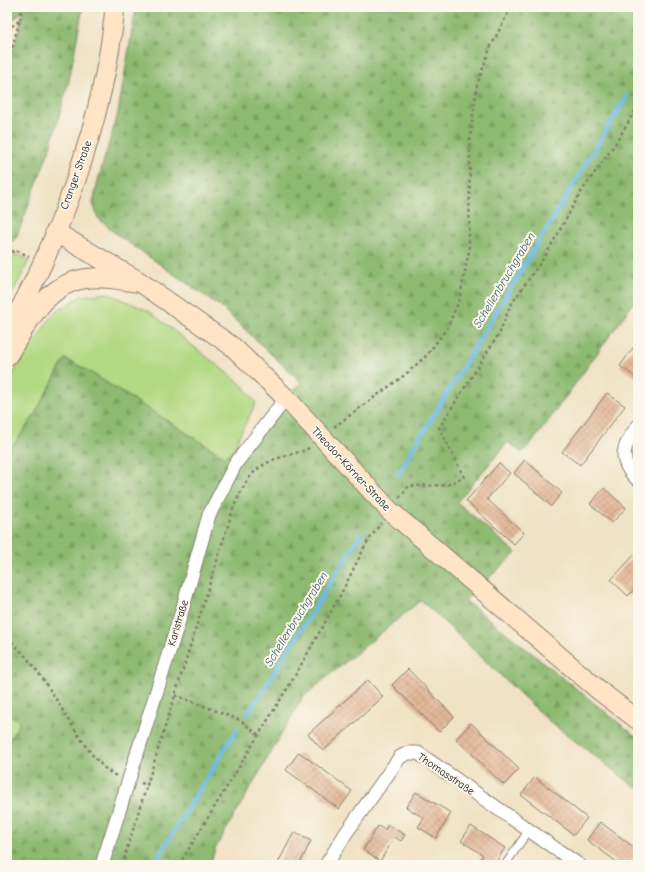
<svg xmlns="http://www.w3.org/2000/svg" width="645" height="872" viewBox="0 0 645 872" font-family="'Comic Neue',sans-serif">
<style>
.green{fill:#b2d983;stroke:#677a50}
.forest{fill:url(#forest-firs);stroke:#546a46}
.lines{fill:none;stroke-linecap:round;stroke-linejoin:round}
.stream{stroke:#6cbbe7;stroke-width:4.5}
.building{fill:url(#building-cross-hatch)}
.service-casing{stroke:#867f70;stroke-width:9}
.minor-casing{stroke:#867f70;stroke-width:15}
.secondary-casing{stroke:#867f70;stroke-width:21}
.path{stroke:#867f70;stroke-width:2.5;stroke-dasharray:3 3;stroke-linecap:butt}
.service{stroke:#fff;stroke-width:7}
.minor{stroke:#fff;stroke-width:13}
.secondary{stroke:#ffe4c6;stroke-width:19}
.labels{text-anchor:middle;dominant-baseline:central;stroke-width:4;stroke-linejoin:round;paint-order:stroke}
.street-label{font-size:11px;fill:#1c1c1c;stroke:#fbf7ec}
.water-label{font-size:12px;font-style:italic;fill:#3c5c6d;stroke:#fbf7ec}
</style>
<defs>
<pattern id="forest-firs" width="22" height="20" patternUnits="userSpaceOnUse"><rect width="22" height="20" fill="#8db971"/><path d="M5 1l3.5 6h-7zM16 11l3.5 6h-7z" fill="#799e61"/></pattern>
<pattern id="building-cross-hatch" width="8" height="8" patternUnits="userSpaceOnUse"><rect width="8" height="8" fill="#e3b899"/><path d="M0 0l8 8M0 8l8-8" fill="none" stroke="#c29e83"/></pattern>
</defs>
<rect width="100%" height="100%" fill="#fbf7ec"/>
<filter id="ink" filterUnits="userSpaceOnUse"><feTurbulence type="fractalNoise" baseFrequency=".025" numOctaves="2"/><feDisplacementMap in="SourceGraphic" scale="8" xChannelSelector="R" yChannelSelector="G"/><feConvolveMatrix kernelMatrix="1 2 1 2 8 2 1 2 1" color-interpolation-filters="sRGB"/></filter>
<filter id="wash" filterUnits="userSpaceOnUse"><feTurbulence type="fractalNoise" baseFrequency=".012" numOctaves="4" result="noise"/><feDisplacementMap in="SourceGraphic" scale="16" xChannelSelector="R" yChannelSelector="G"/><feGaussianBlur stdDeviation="0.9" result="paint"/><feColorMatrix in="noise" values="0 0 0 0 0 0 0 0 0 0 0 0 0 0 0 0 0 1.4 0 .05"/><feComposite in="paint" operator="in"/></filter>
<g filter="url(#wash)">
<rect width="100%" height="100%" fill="#f0e2c4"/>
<!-- green -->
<path class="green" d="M16 254 29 260 7 305V268Z
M107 293 149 311 242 385 256 403 232 450 225 457 83 368 65 359 32 419 7 454V383L53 314 81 296Z
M7 713 20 722 7 745Z"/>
<!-- forest -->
<path class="forest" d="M7 7H83L69 81 49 151 16 238 7 245V73L24 10 7 26Z
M136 7H638V297L538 435 522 453 508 442 457 502 516 553 465 600 638 738V789L550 722 421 600 303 697 215 849 210 865H7V745L20 722 7 713V454L32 419 65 359 83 368 225 457 232 450 240 455 301 382 221 307 119 236 98 218 93 203 98 180 118 113Z"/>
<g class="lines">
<!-- stream -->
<path class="stream" d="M398 474 627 96
M248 714 361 534
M153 865 237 729"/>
</g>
<g id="blocks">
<!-- building -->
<path class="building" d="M638 341V379L620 366Z
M607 393 625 406 580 465 562 452Z
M525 460 562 493 551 506 514 473Z
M499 463 510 473 487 499 524 533 514 544 466 501Z
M604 488 626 508 612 523 590 504Z
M638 551V585L628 596 611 580Z
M408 669 454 717 439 732 392 685Z
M368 680 383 697 323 751 308 734Z
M471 723 519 769 504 785 456 739Z
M299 752 352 791 339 809 286 770Z
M535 777 587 818 574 835 521 795Z
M416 792 451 813 436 838 418 827 424 818 406 807Z
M600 822 638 850V865H621L587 840Z
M388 825 405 835 401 841 395 837 380 861 363 850 378 826 385 830Z
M471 826 505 848 494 865H476L483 855 461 841Z
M294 832 311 841 299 865H277Z"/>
</g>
</g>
<g filter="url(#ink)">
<use href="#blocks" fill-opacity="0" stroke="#867f70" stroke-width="1"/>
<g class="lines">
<!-- service casing -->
<g class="service-casing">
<path id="service" d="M505 865 529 830"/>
</g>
<!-- minor casing -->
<g class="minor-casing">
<path id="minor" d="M638 426C622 447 617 460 638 480
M102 865 181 614 209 515 236 463 286 398
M326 865 346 833 400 757 408 753H418L579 865"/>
</g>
<!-- secondary casing -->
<g class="secondary-casing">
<path id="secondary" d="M55 232 140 282 233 347 287 399 389 510 601 692 638 720
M7 333C61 238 105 116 115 7
M7 356C28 323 47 280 92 278 106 277 121 280 135 282"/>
</g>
<!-- path -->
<path class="path" d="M20 20 21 7
M7 30 20 20 7 65
M7 256 15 250 29 256
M334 427 406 374 427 355 447 328 459 301 469 251 470 138 477 85 490 48 511 7
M399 498 409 486 447 485 464 477 439 428 500 332 510 306 547 253 581 192 617 141 638 106
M7 638C24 652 38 671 50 690 65 712 93 767 117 776
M175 695 240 720 260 736
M141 783 147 785 233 509C240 493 248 473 265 464 277 457 293 454 306 450L310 447
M122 865 147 785
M179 865 296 674 342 592 366 544 381 523"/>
<!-- service -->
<use href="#service" class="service"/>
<!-- minor -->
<use href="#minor" class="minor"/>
<!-- secondary -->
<use href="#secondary" class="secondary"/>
</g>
</g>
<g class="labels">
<!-- street labels -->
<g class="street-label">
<text transform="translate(76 175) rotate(-70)">Cranger Straße</text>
<text transform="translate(351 469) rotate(47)">Theodor-Körner-Straße</text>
<text transform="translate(178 623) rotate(-73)">Karlstraße</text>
<text transform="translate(446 774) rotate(34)">Thomasstraße</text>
</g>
<!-- water labels -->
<g class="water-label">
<text transform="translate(504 280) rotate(-59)">Schellenbruchgraben</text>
<text transform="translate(296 619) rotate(-58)">Schellenbruchgraben</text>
</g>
</g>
<!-- margin -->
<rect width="645" height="872" fill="none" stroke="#fbf7ec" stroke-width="24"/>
</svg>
